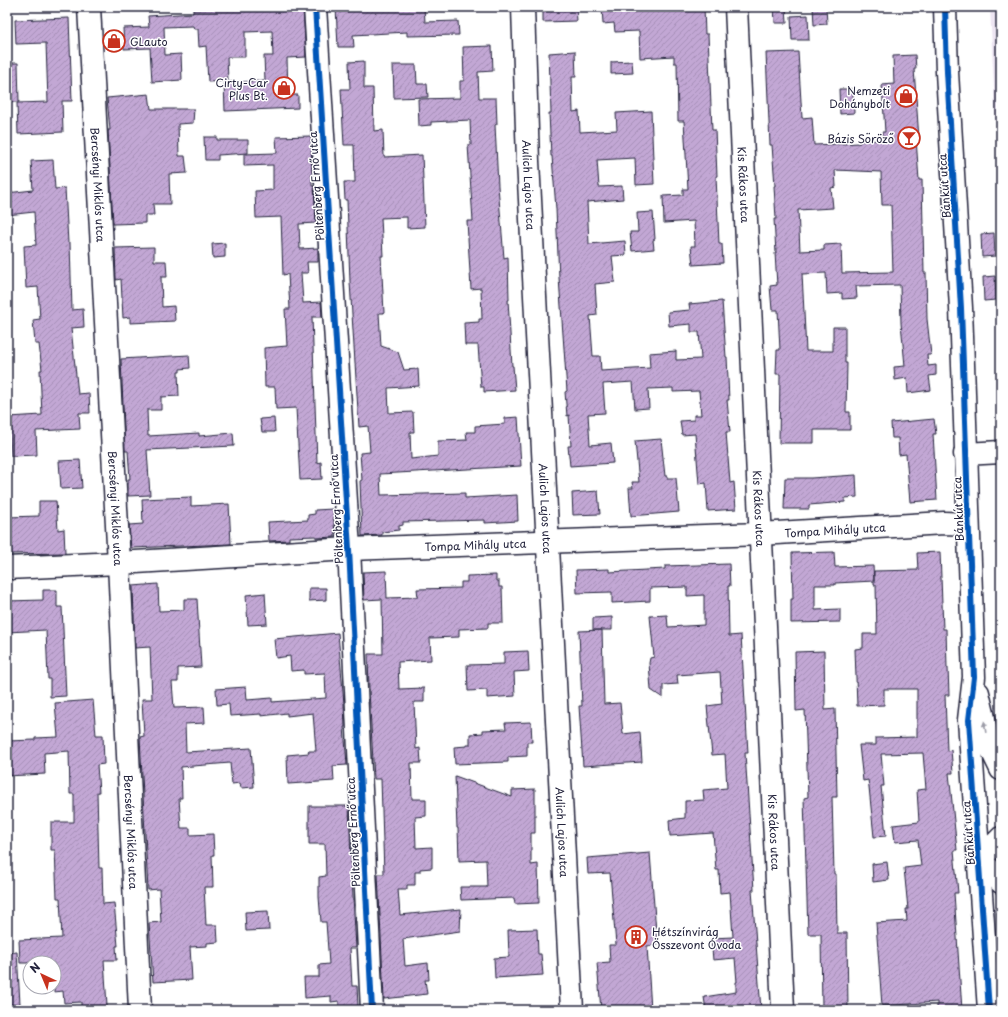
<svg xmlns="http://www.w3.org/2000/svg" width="1008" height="1017" viewBox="0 0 1008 1017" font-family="'Playpen Sans',sans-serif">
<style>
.built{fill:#ede5f2}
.building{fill:url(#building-hatch);stroke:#22223b;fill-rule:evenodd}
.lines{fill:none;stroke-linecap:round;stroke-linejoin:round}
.minor-casing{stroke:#22223b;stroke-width:25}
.minor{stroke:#fff;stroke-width:22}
.tram{stroke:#22223b;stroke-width:1}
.cycleway-casing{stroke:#fff;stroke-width:8}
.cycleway{stroke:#0057b8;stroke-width:6}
.oneway{fill:#9c9ca7}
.labels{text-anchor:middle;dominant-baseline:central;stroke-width:3;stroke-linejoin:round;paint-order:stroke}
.poi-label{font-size:11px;fill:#22223b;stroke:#fff;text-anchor:end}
.street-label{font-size:11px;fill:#22223b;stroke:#fff}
</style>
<defs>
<pattern id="building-hatch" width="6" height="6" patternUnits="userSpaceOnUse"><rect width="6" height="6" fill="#c2a7d4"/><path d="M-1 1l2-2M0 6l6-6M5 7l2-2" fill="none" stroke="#a68fb7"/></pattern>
</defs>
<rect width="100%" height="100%" fill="#fff"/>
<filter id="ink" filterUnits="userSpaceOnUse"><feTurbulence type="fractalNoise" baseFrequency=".025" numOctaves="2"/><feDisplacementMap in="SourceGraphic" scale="8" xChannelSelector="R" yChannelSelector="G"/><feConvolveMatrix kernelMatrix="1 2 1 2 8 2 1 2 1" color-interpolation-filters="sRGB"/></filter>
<g filter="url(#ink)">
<!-- built -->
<path class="built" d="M990 7H1001V234Z"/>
<!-- building -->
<path class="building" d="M249 7H303L306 57 287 58 288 95H298V108L225 111 224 82 265 81 264 56H273L272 31 245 32V57H227L228 81 208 82 206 46 199 47 198 29H194L193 26 164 27 165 55 181 54 182 80 152 82 150 48 124 49 123 28 149 27 148 16 193 13V10L249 8Z
M336 7H424L425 22 458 21 459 35 407 36V32L353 35 354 47H338Z
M543 7H576L577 21 543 22Z
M602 7H704L705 34H708L712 130H715L717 176H716L719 244H722L723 263 693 265 691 246H695L694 221 664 223 663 196 683 195V189H688L684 121H678L677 63H674V56L640 58 639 31 615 32 614 23 603 24Z
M774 7H786L787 23H775Z
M813 7H826L827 24 814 25Z
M808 15 809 40H792L791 16Z
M69 18 72 101H62L63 132 18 134 17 103 48 102 46 43 16 44 15 20Z
M492 46 493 71 478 72 479 98H496L497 124 495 125 498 186 504 258 508 257 509 300H508L512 366H513L515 390 484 392V387H481L478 345H465L464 323 479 322V319H482L481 288 471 289 467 221H473L468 145H471L470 120 431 122V125L419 126 418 99 460 98V81H464L463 47Z
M575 51 576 77H572L573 112 579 111 580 132 617 130 616 113 651 111 654 184 636 185 635 158 597 160 599 187 622 186 623 199 587 202 589 244 625 241 626 255 612 256 615 282 595 284 597 315 590 316 593 356H600L601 371 650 368 649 353 676 351V360L701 359 699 332H691V324L669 326 668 312 690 310 689 304 722 301 726 357H727L729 400H727L730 432H726L730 483 734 482 736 509 708 511 706 483 699 484 695 434 682 435 680 421 694 420V415H701L699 391 673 392V388L648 389 649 408 635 409 633 382 603 384 605 413 588 414 590 445 611 443 613 463 570 466 568 446H571L569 415 567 416 565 392 567 391 559 278 556 209 552 156H551L549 113H551L549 53Z
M798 52 802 118 812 117 814 145 860 143V141L882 140V132H885L882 85 894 84 893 56 915 55 916 69H914L919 139H916L919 180H922L924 273H926L927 319 931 355H927L928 366 936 365V375L929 376 931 390 908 393 907 378 895 380 894 367 905 366 901 323 900 285 856 286 857 298 842 299V293L827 294 826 273 802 274 806 351H833V327H845V363H847L846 412H850V430H814V443H779L780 374H776L777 350H780L778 310H772L770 286 777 285 775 253H776L774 219H776L774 186H775L772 145H770L766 53ZM835 170 881 172 882 205H891L893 272 842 273 841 244 824 245V250L800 251 798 210 833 208 831 188 836 187Z
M364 61V88H373L374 131 383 130 384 157 422 155 425 227 407 228V217L381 218 383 256H381L384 313H379L381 346 398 352 404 370 418 369 419 386 388 388 389 413 413 412 414 432H410L411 459 438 456V441L467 440 466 432H475V426L505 424V418L518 417 521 466 380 474 381 495 465 493V498L517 495 518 521 485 523V520L403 522V525L399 526V530L382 532V535L362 536 360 481 362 480 360 453 370 452 368 426 359 427 350 282 347 200H345L344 182H355L354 145H344L341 89H350L349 62Z
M632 61 633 73 611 74V62Z
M7 63H18L19 102H7Z
M393 65H416L417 84H427L428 97 394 98Z
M839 89H853L854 113 840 114Z
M149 94 151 109H194L193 123 178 124 179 156H185L187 173 169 174 170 204H153L154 215H145V223L113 224 108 130H110L107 98Z
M311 136 312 186H314L316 223 299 224 300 249 318 248V262H307L308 273H301L303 303 321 302 322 317H312L317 463 321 462 322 479 300 480 296 408 276 409 275 387H265L264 348 287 346 285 309H290L288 274 283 275 281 217 256 218 255 191 273 190V165L244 166V154L277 153 276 137Z
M204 137H217V140H248V153L218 155V160H205Z
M53 160 55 189 65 188 68 243H70L72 310 83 309 84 327 71 328 78 394 89 393 90 413H79L80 429 36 431 37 455 11 456 9 417 42 415 40 370H42L39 344H35L33 320 40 319 38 287 26 288 24 246 36 245 34 212 7 215V193L33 190 31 161Z
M653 212 655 239 653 240 654 249 632 251 630 232H638L637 213Z
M994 233 995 256 982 257 981 234Z
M225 243V257L213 258 212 244Z
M154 247V261H166L167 277H161L162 307 174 306 175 321 130 323V317L123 318 121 279 116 280 115 248Z
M995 276 996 300 984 301 983 277Z
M189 355 190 368 180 369V372H178L179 396 161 397V410H147L148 436 199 433V436L233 433 234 446 147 450 150 495 128 496V479H130L128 451H125L121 359Z
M274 418 275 432H262L260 419Z
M934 419 936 434H933L937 500 910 502 906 454 899 455 898 438H892L891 423Z
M661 439 665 476H667V478H676L679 512 631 516 629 488H633L632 482H639L635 441Z
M80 460 82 488 61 489 59 461Z
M856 475 857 497 845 498V502L809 505V509H784L785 478H811Z
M598 491 600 514 573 515 572 493Z
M191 497V506L229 504 231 544 131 548 129 525 143 524 142 499Z
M39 501H56L58 530 64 529 65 553 7 554V517L39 516Z
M333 509 335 537 316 538V536L289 537V540L269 541 268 522 308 520V515L315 514V510Z
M834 552 835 567 873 566 874 581 835 583V585H815V610L840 609V622L791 623V599H793L792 553Z
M940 552 943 629H946L947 668H948L949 695H945L947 751 951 750 953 773H949L957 850H954L958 893H954L962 1010H937V1002L882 1006 876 923 907 921 906 909H908L904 868 921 866 918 840 895 842 893 825 919 822 917 790 926 789 923 753 881 754 884 786H881L886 836 874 837 869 787 868 780 863 781 859 745H876V738L917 737V689H884V705L857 706 855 649 863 648V634H877L876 585H874V571L918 570 917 553Z
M729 564 730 586H728L729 636 741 635 748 753H745L754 890H752L761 1010H706L704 997 736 992V982H737L735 958 713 960 711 938 733 937 730 892 720 893 719 870H716L713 833 670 836 669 820 685 818V801L704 800 703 790 727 788 725 754 712 755 707 706 722 704 720 672 677 675 678 684 663 685V698L651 690 649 663 650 658 654 657 650 616 667 615 668 627 704 625V595L687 596V587L650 588V601L612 603V592L577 593 576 570 609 569V572L665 569V566Z
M386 571 387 598 418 597 417 589 461 588V582H467V576L496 575V581H499V587H502L503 623H488V628L459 629V637L430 638 431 660 398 662 399 689 424 688V702H414L416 749 420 748 421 763H411L412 799H426V816L415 817 416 848 432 847V868L420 869V872H415V885H407V889H398L400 915 461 909 460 931 403 939 405 966 428 963 429 980H425L427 994 384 999 378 874H384L381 779H374L369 690 368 654H383L382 599 364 600 363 572Z
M158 584 159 611 184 610V599H197L201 667 178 668V682H172L174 708 204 707 205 723 185 724 186 752 251 748 254 787 241 788 240 783 232 784 230 763 181 767 182 798H179L181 828H190V835L213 834 214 855H212L213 887H204L206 925H217L218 942 207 943V946L190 947 192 980 153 982 149 923 161 922 159 889 148 890 140 737 144 736 142 699H152L150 647 135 648 133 586Z
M309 588H326V600L309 601Z
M43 590H57V607H62L66 696 50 697V679H48L46 630 7 632V601L43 600Z
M265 593 267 624 248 625 246 595Z
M612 617V630H593V618Z
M602 630 604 704 620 703 623 734 640 732 642 762 583 766 579 706H582L579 631Z
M338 633 344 704 345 727H344L347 765 333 766 334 781 288 784 287 755 309 753 308 751H316L313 713 287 716V713L261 716V714L230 716 229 704 217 705 216 689 246 687 247 700 272 698V702L326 698 325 673 304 674V670L291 671 290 656 276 658 274 639Z
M528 651 529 671 514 672 515 696 487 698V690L468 691 467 665 504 664V652Z
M824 651 825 710 835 709 837 797H832L834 874H836L837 933H847L848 1010H822L821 934H808L804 798 808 797 805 710 796 711 795 652Z
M93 700 96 735H103L104 764 97 765 99 792H97L99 868H102L103 904 114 903 118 946H116L117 960H104L107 1006 81 1007V1002L64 1003 63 991 54 992V963H20L19 940 62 938 60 898H57L55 850H51V822H74V794H70L69 751 44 753 45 774 7 776V741L35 740V738L58 737 55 703Z
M531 722 532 742H527V756L508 757V762L455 764 454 747 467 746V745H470V734L483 733V730L506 729 505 723Z
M455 776 512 797V790L535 789V833H531V865L538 864 539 903 515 904 514 898 461 900 460 887H487L486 860 459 861 458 828H457Z
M309 806H349L351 862 356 948H350L352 986H357L358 1007 339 1008V1001L331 1002V996L305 998 304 977H319V965L329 964 326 922H321L319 897V877L326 876 325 844H309Z
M650 853 657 945 647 946 651 1010H601L597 963 610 962 609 945H616L610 873 588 874 587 858Z
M887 862 889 880 873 882 872 864Z
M268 911 269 930 246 931 245 912Z
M537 929 538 954H541L543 975 495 978 494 958 509 957 508 930Z
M17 952 20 1004 7 1005V953Z"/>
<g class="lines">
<!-- minor casing -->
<g class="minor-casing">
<g id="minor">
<path id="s1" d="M89 7 119 563 140 1010"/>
<path d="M315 7 349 549 372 1010"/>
<path id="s2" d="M523 7 528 161 572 1010"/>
<path id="s3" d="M736 7 783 1010"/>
<path d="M945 7 947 72 961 308 974 677 969 720 989 1010"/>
<path d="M965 454 1001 452"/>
<path id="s4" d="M7 568 119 563 349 549 760 534 944 523 968 524"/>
<path d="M978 693 984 718 987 740 1001 769"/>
<path d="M980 859 1001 882"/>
<path d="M980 859 1001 838"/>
</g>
</g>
<!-- minor -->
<use href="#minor" class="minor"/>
<!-- tram -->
<path class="tram" d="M996 1010 1001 977"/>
<!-- cycleway casing -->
<g class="cycleway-casing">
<path id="cycleway" d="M315 7 349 549 372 1010
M945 7 947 72 961 308 974 677 969 720 989 1010"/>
</g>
<!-- cycleway -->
<use href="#cycleway" class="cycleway"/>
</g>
<!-- one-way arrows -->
<defs><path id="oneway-solid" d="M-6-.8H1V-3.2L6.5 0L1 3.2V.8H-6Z"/></defs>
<use class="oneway" href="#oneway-solid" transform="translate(985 727) rotate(-98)"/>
</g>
<!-- icons -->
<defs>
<g id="shop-ring" transform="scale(1.15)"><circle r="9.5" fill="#fff" stroke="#c8321e" stroke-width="1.5"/><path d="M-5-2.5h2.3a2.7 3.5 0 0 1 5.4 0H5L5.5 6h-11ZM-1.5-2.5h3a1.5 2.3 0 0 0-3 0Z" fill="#c8321e"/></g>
<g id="bar-ring" transform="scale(1.15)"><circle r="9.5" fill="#fff" stroke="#c8321e" stroke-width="1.5"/><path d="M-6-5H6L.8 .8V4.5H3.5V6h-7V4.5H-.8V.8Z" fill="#c8321e"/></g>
<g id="building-ring" transform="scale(1.15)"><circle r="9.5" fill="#fff" stroke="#c8321e" stroke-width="1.5"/><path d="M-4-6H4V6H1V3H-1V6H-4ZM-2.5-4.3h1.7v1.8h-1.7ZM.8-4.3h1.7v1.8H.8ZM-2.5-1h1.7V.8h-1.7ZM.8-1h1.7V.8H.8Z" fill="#c8321e"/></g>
</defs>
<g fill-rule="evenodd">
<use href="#shop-ring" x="114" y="41"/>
<use href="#shop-ring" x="284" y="88"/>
<use href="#shop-ring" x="906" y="96"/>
<use href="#bar-ring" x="909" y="138"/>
<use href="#building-ring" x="636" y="937"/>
</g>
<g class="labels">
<!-- poi labels -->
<g class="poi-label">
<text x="130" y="41" text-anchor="start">GLauto</text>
<text x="268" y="82">Cirty-Car<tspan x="268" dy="13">Plus Bt.</tspan></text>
<text x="890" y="90">Nemzeti<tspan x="890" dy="13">Dohánybolt</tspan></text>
<text x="894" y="138">Bázis Söröző</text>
<text x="652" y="931" text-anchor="start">Hétszínvirág<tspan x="652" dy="13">Összevont Óvoda</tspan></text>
</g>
<!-- street labels -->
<g class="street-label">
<text stroke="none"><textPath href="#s1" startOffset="178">Bercsényi Miklós utca</textPath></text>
<text stroke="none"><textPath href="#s2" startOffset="178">Aulich Lajos utca</textPath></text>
<text stroke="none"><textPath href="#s3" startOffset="178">Kis Rákos utca</textPath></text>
<text transform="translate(316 186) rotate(-94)">Pöltenberg Ernő utca</text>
<text transform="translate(944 186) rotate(-94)">Bánkút utca</text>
<text stroke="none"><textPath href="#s1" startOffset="502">Bercsényi Miklós utca</textPath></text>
<text transform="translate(336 509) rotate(-93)">Pöltenberg Ernő utca</text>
<text stroke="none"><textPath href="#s2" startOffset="502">Aulich Lajos utca</textPath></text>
<text stroke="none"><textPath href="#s3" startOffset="502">Kis Rákos utca</textPath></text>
<text transform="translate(958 509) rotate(-92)">Bánkút utca</text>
<text stroke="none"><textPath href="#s4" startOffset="829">Tompa Mihály utca</textPath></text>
<text stroke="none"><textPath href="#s4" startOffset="469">Tompa Mihály utca</textPath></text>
<text stroke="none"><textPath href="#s1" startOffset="826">Bercsényi Miklós utca</textPath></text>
<text transform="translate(353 832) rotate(-93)">Pöltenberg Ernő utca</text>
<text stroke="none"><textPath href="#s2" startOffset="826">Aulich Lajos utca</textPath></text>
<text stroke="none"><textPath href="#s3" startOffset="826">Kis Rákos utca</textPath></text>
<text transform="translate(968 833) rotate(-94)">Bánkút utca</text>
</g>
</g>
<!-- margin -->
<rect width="1008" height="1017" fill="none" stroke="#fff" stroke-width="24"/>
<rect x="12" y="12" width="984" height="993" fill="none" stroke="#22223b" stroke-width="1.5" filter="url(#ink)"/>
<!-- north arrow -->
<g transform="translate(42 975) rotate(316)"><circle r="19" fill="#ffffff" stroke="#a7a7b1"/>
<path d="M0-3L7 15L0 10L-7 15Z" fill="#c8321e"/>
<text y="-6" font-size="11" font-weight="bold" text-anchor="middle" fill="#22223b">N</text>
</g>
</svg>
